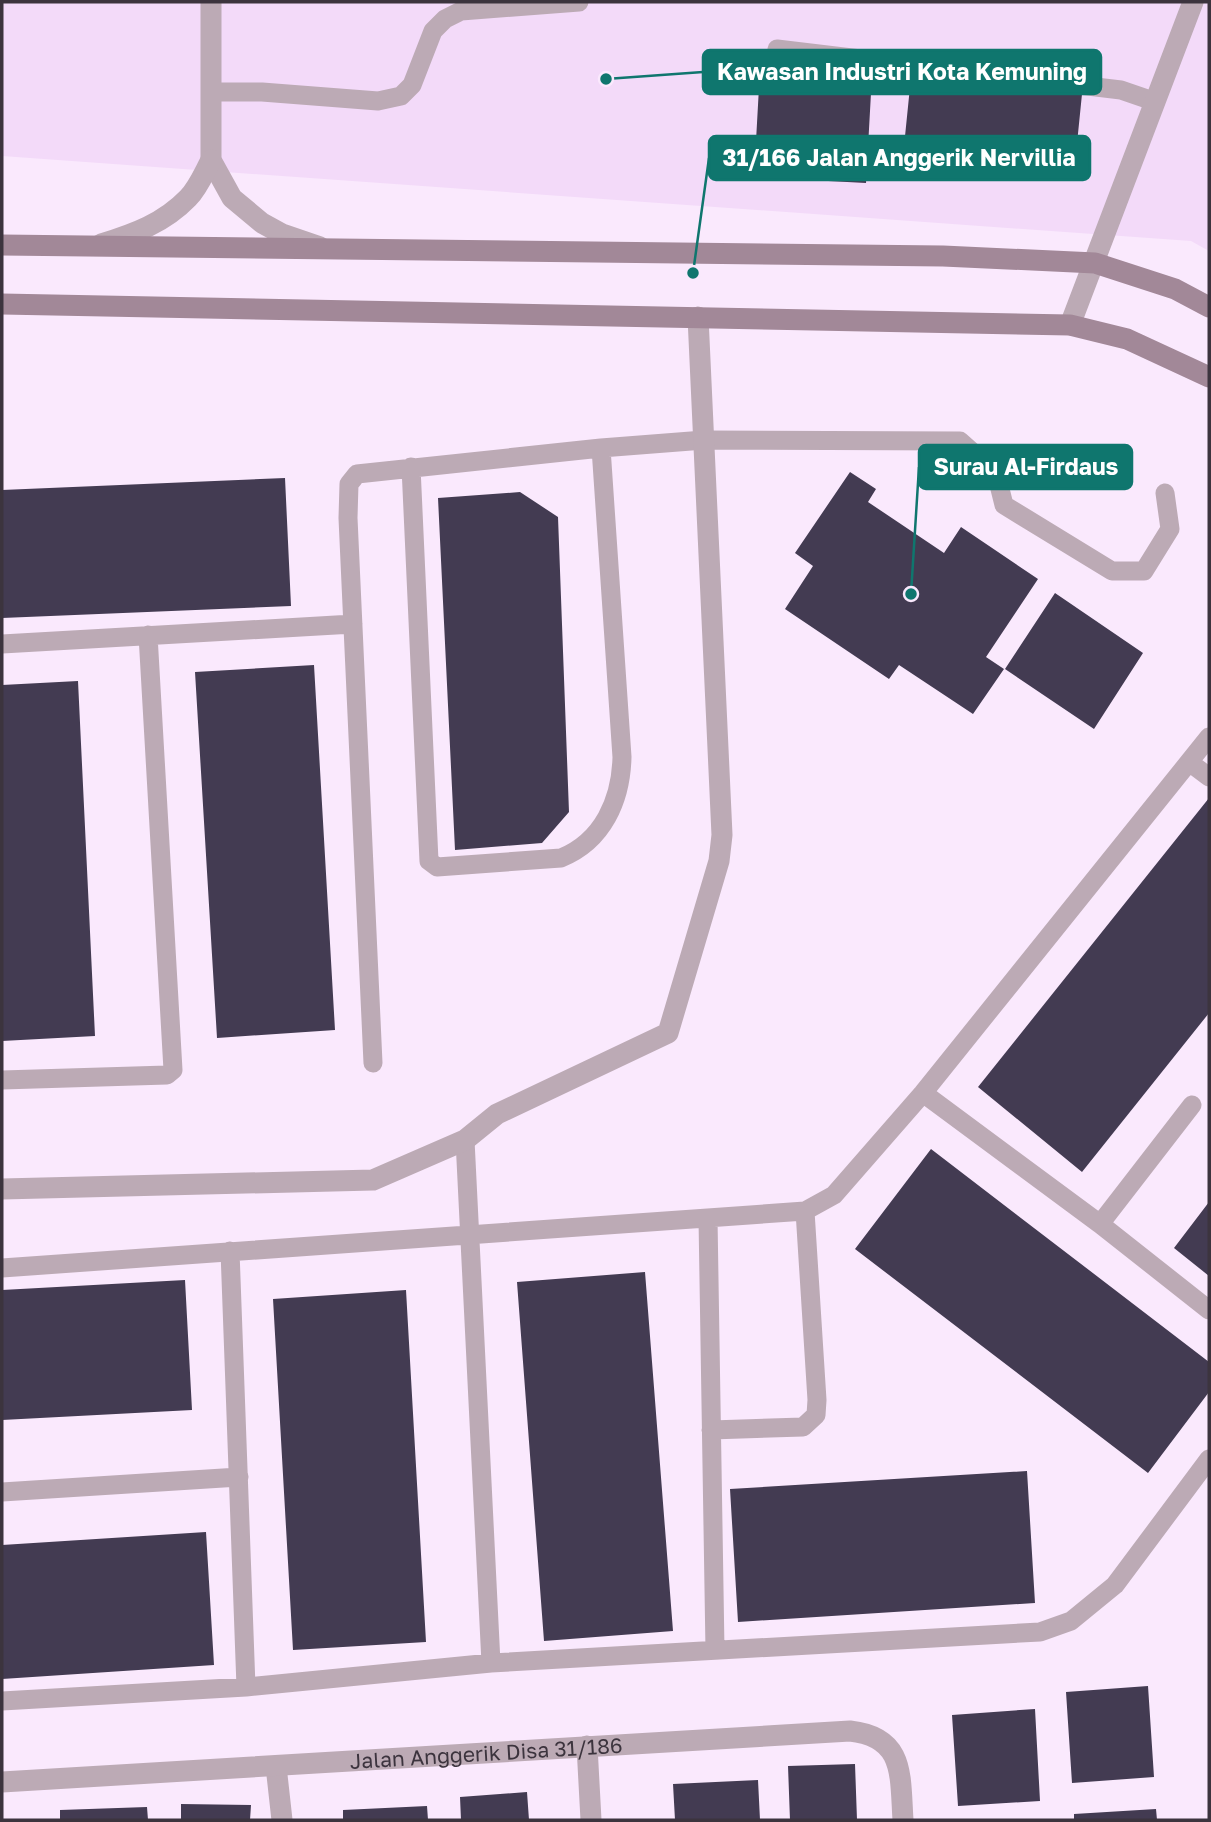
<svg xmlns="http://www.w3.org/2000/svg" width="1211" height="1822" viewBox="0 0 1211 1822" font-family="'Golos Text',sans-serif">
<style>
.built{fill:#f3daf9}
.building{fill:#433b52}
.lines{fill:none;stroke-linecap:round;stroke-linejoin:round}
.lane{stroke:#bcaab5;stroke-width:19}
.street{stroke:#bcaab5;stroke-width:21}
.secondary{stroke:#a28898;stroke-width:21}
.labels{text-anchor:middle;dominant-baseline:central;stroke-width:7;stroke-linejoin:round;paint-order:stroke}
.street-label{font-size:21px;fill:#3c343e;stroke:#fae9fd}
.leader{fill:none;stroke:#0f766e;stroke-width:2.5}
.callout-dot{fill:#0f766e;stroke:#fae9fd;stroke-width:2.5}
.callout{fill:#0f766e;stroke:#0f766e;stroke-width:2.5}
.callout-label{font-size:23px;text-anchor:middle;font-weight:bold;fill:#fff}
</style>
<rect width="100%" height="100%" fill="#fae9fd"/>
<!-- built -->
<path class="built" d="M2 2H1209V251L1191 241 2 156Z"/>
<!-- building -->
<path class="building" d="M760 69 872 75 866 183 754 177Z
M911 77 1082 94 1074 173 903 156Z
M850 472 876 489 868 502 944 553 961 527 1038 579 986 657 1004 669 973 714 899 665 889 679 785 609 813 566 795 553Z
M285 478 291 606 2 618V490Z
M520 492 558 517 569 812 542 843 455 850 438 498Z
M1055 593 1143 653 1094 729 1005 669Z
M314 665 335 1030 217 1038 195 672Z
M78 681 95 1036 2 1041V685Z
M1209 798V1013L1082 1172 978 1087Z
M931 1149 1209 1362V1392L1148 1473 855 1249Z
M1209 1202V1276L1174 1248Z
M645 1272 673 1631 544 1641 517 1282Z
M185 1280 192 1410 2 1420V1290Z
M406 1290 426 1642 293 1650 273 1299Z
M1027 1471 1035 1603 738 1622 730 1489Z
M206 1532 214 1665 2 1679V1545Z
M1148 1686 1154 1777 1072 1783 1066 1692Z
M1035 1709 1040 1801 958 1806 952 1715Z
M855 1764 857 1820H790L788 1766Z
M758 1780 760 1820H675L673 1784Z
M527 1792 529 1820H461L460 1797Z
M181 1804 251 1805 250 1820H181Z
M427 1806 428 1820H343V1810Z
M147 1807 148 1820H60V1810Z
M1156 1809 1157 1820H1074V1814Z"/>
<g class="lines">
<!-- lane -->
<path class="lane" d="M777 49 1121 90 1153 101
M211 92H262L378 101 401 96 412 85 433 31 445 19 461 11 579 2
M411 467 429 861 437 867 561 858C603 841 621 800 622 757L601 448
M2 644 353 624
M1189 762 1209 777
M373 1063 348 518 349 484 357 474 601 448 704 440 960 441 996 473 1004 505 1112 571H1144L1170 529 1165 493
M2 1080 167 1075 173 1070 148 635
M923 1093 1100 1224 1209 1310
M465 1140 491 1663
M708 1218 715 1650
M1100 1224 1192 1105
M230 1251 246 1687
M2 1268 805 1211 834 1195 923 1093 1209 737
M711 1430 803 1427 816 1415 817 1400 805 1211
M2 1492 239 1477
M2 1701 246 1687 491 1663 1040 1632 1071 1621 1115 1585 1209 1459"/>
<!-- street -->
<g class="street">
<path d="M211 2V160L232 198 262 223 282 234 320 247"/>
<path d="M101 244C134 234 164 223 188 198 198 188 204 173 211 160"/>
<path d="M1070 325 1193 2"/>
<path d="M2 1189 373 1180 465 1140 497 1114 668 1033 719 861 722 835 698 317"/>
<path d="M587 1746 591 1820"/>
<path d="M276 1766 282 1820"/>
<path id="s1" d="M2 1782 850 1731C905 1737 900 1775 903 1820"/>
</g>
<!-- secondary -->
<path class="secondary" d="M2 245 943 256 1095 263 1175 289 1209 307
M2 304 1070 325 1127 339 1209 377"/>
</g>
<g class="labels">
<!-- street labels -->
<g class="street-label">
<text stroke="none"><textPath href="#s1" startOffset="485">Jalan Anggerik Disa 31/186</textPath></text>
</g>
</g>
<!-- callouts -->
<path class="leader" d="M606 79L703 72M693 273L709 158M911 594L919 467"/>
<g class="callout-dot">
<circle cx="606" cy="79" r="7"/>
<circle cx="693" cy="273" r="7"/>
<circle cx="911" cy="594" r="7"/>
</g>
<g class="callout">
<rect x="703" y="50" width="398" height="44" rx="7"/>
<rect x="709" y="136" width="381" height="44" rx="7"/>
<rect x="919" y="445" width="213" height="44" rx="7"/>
</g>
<g class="callout-label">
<text x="902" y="80">Kawasan Industri Kota Kemuning</text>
<text x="899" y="166">31/166 Jalan Anggerik Nervillia</text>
<text x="1026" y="475">Surau Al-Firdaus</text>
</g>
<!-- border -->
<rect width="1211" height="1822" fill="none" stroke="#3c343e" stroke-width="7"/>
</svg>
